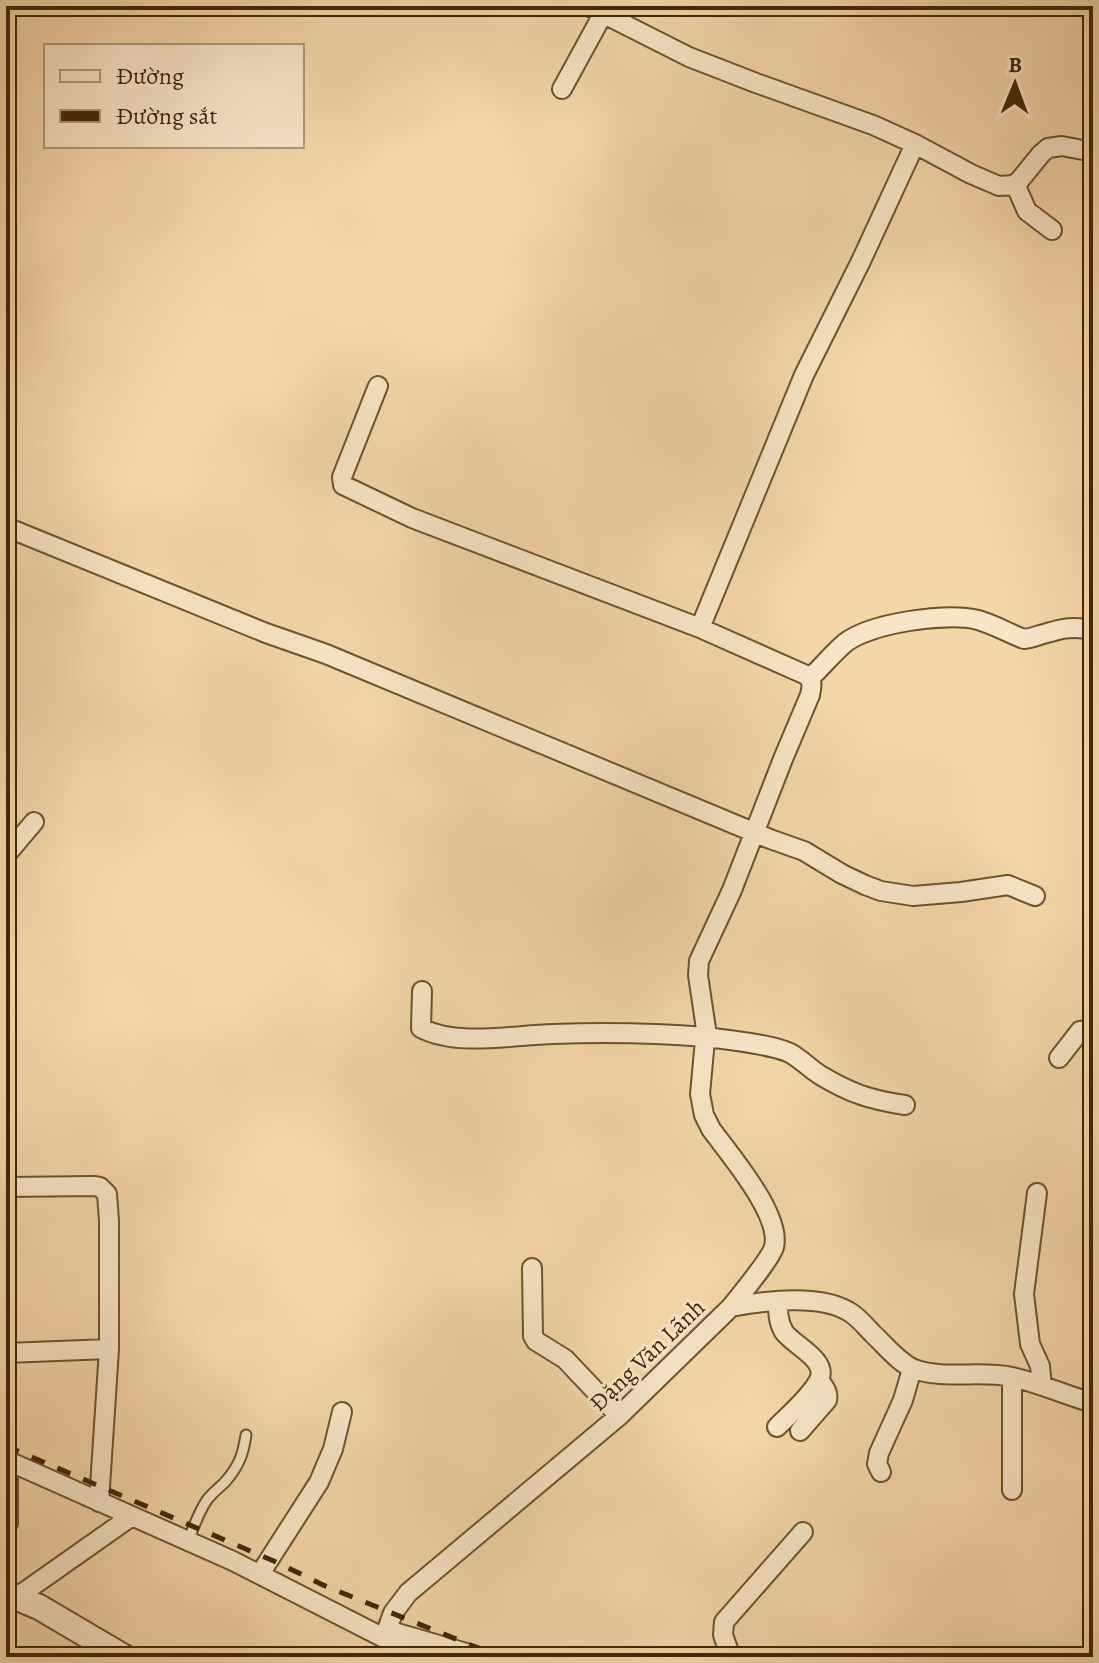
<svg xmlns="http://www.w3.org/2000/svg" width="1099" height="1663" viewBox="0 0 1099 1663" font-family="Alegreya,serif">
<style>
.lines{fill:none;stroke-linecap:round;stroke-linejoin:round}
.service-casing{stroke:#6e5331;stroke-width:13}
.minor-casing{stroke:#6e5331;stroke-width:22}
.tertiary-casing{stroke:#6e5331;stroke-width:28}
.service{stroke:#f8e4c7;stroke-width:9}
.minor{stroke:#f8e4c7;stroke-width:18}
.tertiary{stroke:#f8e4c7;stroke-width:24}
.rail{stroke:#412709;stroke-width:5;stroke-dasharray:14 14;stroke-linecap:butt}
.labels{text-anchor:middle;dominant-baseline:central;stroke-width:6;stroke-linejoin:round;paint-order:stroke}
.street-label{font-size:24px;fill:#412709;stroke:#f8e4c7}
</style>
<rect width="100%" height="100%" fill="#f4d6a9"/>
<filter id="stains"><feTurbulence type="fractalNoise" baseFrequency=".0025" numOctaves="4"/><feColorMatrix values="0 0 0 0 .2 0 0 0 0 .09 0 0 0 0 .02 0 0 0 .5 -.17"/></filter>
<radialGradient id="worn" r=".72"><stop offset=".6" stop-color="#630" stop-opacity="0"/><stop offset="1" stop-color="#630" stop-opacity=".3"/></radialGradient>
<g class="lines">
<!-- service casing -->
<g class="service-casing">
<path id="service" d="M188 1541C194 1527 198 1513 207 1500 212 1493 219 1488 225 1482 239 1466 243 1455 246 1435"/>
</g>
<!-- minor casing -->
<g class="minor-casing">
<path id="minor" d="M588 6 689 57 756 83 873 125 915 144 971 174 999 186 1013 185 1019 181 1041 154 1048 148 1062 146 1093 152
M562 89 603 14
M1015 184 1027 211 1052 230
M378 386 342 477 343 485 412 518 700 628
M6 527 266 633 326 654 770 839 804 851 842 874 865 885 881 891 913 896 961 892 1008 885 1035 896
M810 678C822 667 833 653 845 643 870 623 947 612 978 620 993 624 1008 633 1024 639 1033 638 1041 634 1051 632 1065 627 1079 627 1093 630
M6 855 34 822
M422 991 421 1028C457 1047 513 1035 553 1034 604 1032 656 1033 706 1037 728 1040 771 1044 790 1053 801 1059 809 1068 820 1075 850 1093 870 1100 905 1105
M1059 1058 1080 1031 1088 1030 1093 1033
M6 1187 95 1186 100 1187 107 1194 109 1221V1349L99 1502
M1037 1193 1024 1294 1030 1344 1040 1366 1042 1386
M532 1268 533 1336 536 1341 565 1359 619 1416
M731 1307C741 1294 770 1260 774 1247 782 1215 729 1154 711 1129L704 1115 700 1094 706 1029 698 975 699 961 732 890 783 759 810 695C812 686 813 681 806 675L700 628 804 375 861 261 915 144
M6 1353 109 1349
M777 1427C790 1414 811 1396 819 1380 829 1360 793 1345 784 1332 778 1322 778 1312 778 1301
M800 1431 827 1400C829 1392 824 1387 819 1380
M6 1460 233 1561 384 1638 410 1657
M8 1461V1523
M881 1472 877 1464 879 1453 903 1400 912 1369
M1012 1490V1377
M260 1574 319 1482 333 1449 342 1412
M17 1597 132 1516
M387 1630 480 1657
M384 1638 393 1613 408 1593 619 1416 731 1307C763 1301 822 1293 851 1313 859 1318 866 1327 873 1334 885 1345 899 1363 914 1369 945 1380 980 1370 1012 1377 1039 1383 1065 1395 1093 1403
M731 1657 723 1635 724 1622 803 1532"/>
</g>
<!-- tertiary casing -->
<g class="tertiary-casing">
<path id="tertiary" d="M6 1593 39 1607 124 1657"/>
</g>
<!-- service -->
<use href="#service" class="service"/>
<!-- minor -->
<use href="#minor" class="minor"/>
<!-- tertiary -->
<use href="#tertiary" class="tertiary"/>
<!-- rail -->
<path class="rail" d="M6 1446 276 1562 323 1585 500 1657"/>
</g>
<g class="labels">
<!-- street labels -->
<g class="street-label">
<text transform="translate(647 1355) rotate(-44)">Đặng Văn Lãnh</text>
</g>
</g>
<!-- margin -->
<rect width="1099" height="1663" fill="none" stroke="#f4d6a9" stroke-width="32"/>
<rect x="8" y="8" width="1083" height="1647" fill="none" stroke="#412709" stroke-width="4"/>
<rect x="16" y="16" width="1067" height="1631" fill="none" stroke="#412709" stroke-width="2"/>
<!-- legend -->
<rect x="44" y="44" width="260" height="104" fill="#f8e4c7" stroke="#af987b" stroke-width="2"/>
<rect x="60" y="70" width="40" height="12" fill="#f8e4c7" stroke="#af987b" stroke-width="2"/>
<text x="116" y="84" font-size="24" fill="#412709">Đường</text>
<rect x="60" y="110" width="40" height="12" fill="#412709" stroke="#af987b" stroke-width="2"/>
<text x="116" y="124" font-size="24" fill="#412709">Đường sắt</text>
<!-- north arrow -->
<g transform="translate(1015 84) rotate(1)" stroke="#f8e4c7" stroke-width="6" paint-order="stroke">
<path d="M0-6L14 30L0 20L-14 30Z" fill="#412709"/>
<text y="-12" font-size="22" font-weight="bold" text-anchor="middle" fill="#412709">B</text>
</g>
<rect width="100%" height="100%" filter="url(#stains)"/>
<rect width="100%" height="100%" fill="url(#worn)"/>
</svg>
